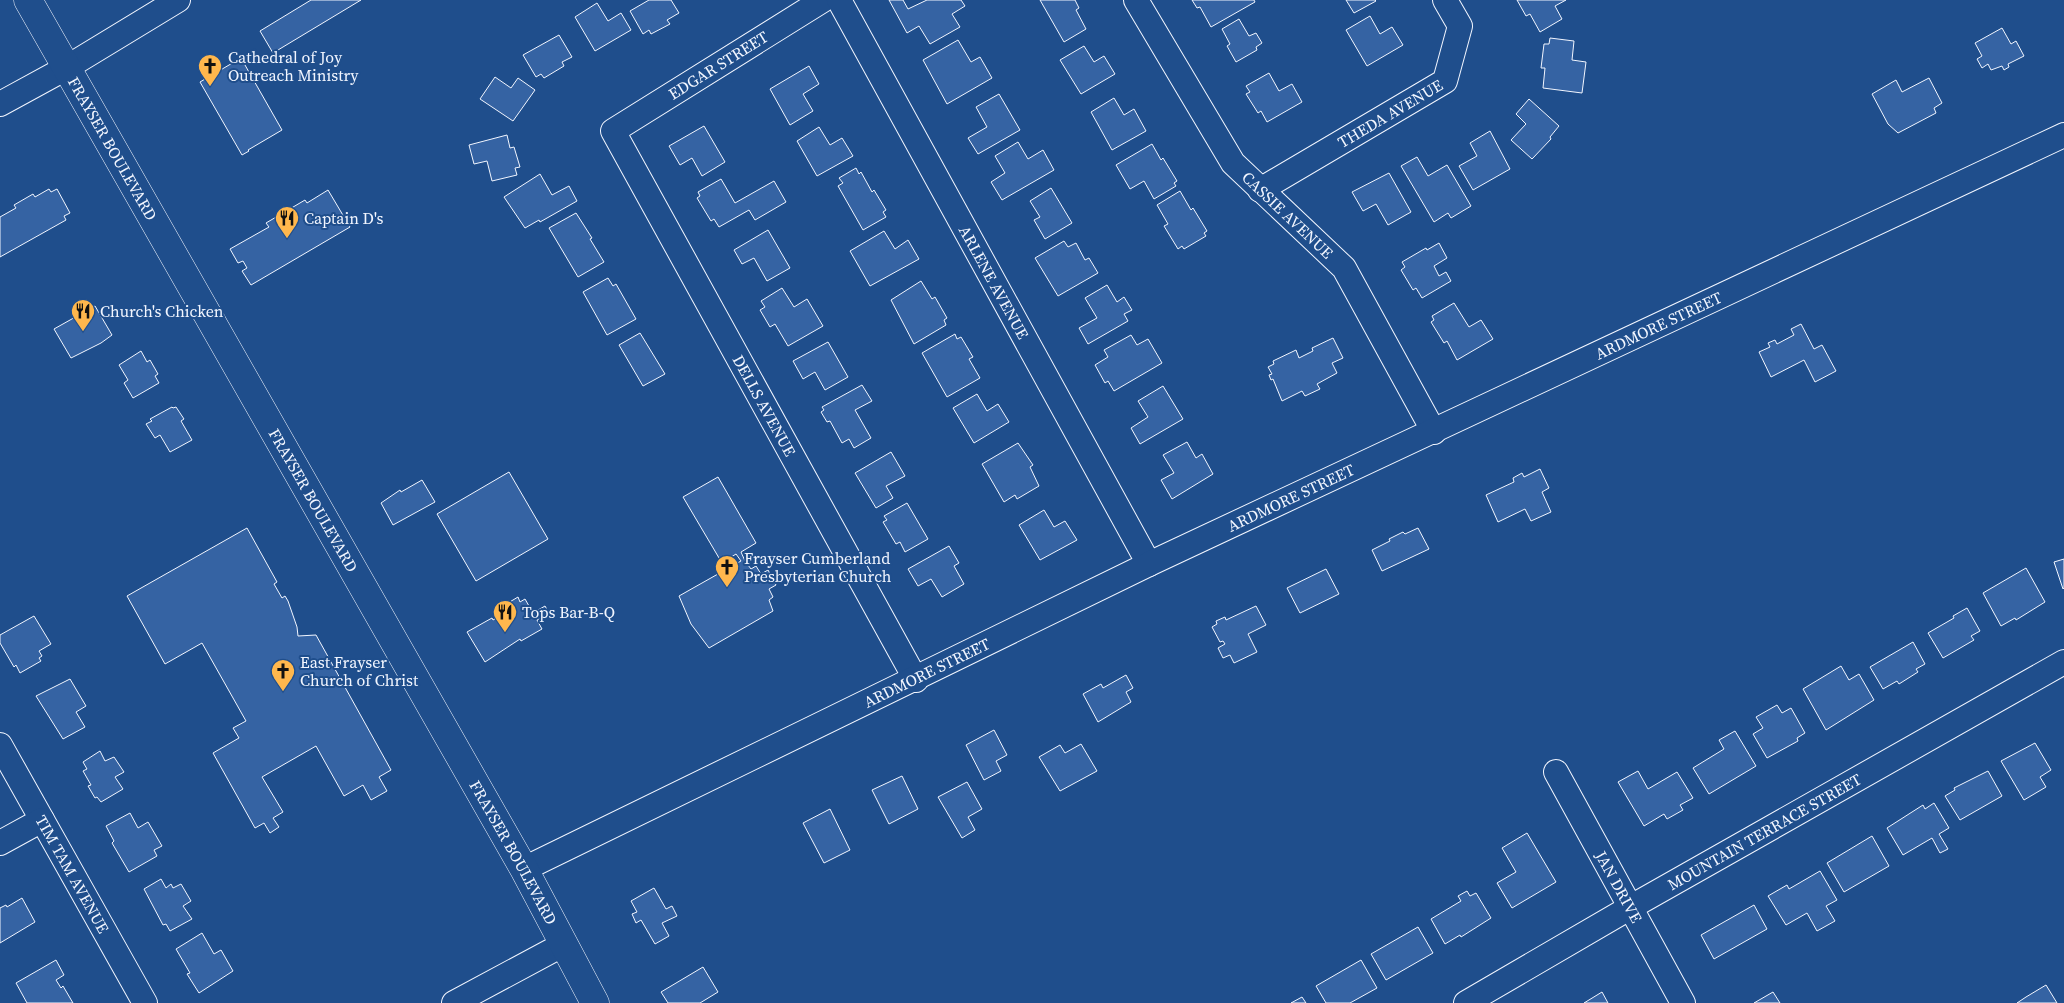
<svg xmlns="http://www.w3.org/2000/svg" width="2064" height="1003" viewBox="0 0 2064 1003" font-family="'Source Serif 4',serif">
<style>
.building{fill:#3563a3;stroke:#f2f6ff}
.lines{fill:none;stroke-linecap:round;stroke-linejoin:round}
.minor-casing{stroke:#f2f6ff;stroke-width:26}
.major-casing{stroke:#f2f6ff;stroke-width:29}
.minor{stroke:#1f4e8c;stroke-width:24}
.major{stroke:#1f4e8c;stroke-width:28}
.labels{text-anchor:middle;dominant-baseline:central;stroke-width:4;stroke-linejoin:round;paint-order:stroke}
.poi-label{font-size:16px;fill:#f2f6ff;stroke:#1f4e8c;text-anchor:start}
.street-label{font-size:16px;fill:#f2f6ff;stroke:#1f4e8c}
</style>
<rect width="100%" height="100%" fill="#1f4e8c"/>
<!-- building -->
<path class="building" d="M311 0H361L273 53 260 31Z
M649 0H671L679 13 667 20 670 24 651 34 649 30 643 34 630 11Z
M889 0H903L908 9 927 0H961L965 6 952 14 960 27 930 44 919 26 907 33Z
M1040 0H1075L1079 8 1076 10 1086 29 1064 42Z
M1192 0H1254L1255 2 1211 27 1200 7 1197 8Z
M1346 0H1375L1376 1 1354 13Z
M1517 0H1566L1555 6 1562 19 1540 32 1530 14 1526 16Z
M597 3 608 21 621 13 631 30 595 51 575 17Z
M1370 16 1380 34 1392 27 1403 45 1367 66 1346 30Z
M1239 19 1249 36 1256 33 1262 43 1256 47 1257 50 1236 62 1227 46 1230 44 1222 29Z
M2002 28 2011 44 2016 41 2024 56 2008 64 2009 67 2004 70 2002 66 1991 70 1988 64 1982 68 1977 59 1982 56 1975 43Z
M559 35 572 57 562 62 564 66 544 78 541 74 536 77 523 55Z
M1550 38 1574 41 1572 60 1586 62 1582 93 1543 88 1545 68H1541L1544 44H1549Z
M958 40 971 62 980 57 992 78 947 104 923 60Z
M1084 46 1094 62 1104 56 1115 74 1081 94 1060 60Z
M241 58 282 130 248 150 249 151 242 155 200 82Z
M809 66 819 84 803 94 813 111 790 125 770 89Z
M1269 73 1279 91 1292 84 1302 102 1267 122 1261 111 1258 113 1246 94 1250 92 1246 86Z
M495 77 511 88 518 78 535 90 513 121 480 99Z
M1929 78 1942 103 1934 108 1936 113 1898 133 1888 124 1872 94 1896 80 1902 92Z
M999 94 1020 130 978 154 968 138 987 127 976 107Z
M1114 98 1124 115 1134 109 1146 131 1112 150 1091 112Z
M1529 99 1559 126 1550 137 1551 139 1532 159 1511 140 1526 124 1516 114Z
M704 126 725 162 702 176 692 158 680 165 669 146Z
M819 127 830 145 842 138 853 156 817 176 797 141Z
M1490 131 1510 169 1473 190 1459 166 1477 156 1470 143Z
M507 135 510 148 514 147 520 167 515 168 517 175 492 181 487 161 474 164 469 145Z
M1018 142 1028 159 1043 150 1054 170 1002 200 991 182 1005 173 995 156Z
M1152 144 1161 160 1163 158 1177 181 1174 183 1176 186 1154 199 1144 181 1130 189 1116 165Z
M1417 157 1428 176 1447 165 1471 206 1451 218 1448 213 1434 222 1401 166Z
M856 168 859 174 861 172 872 192 874 190 886 210 883 212 886 217 863 230 838 186 843 183 839 178Z
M1389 173 1411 212 1388 225 1376 204 1363 211 1352 192Z
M540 174 552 195 569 186 577 201 540 222 539 220 525 228 504 197Z
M721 179 735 203 774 181 786 202 755 220 749 210 719 227 714 219 711 221 697 198 700 196 698 192Z
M1051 188 1072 223 1045 239 1034 220 1040 217 1030 201Z
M49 189 51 192 57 189 70 213 64 216 66 220 0 257V217L16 208 14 205 33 194 35 197Z
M328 190 350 227 251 285 242 271 247 268 243 261 238 263 230 249 269 227 266 223 305 200 307 203Z
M1180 191 1191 210 1193 208 1207 231 1204 233 1206 236 1184 249 1182 246 1178 249 1164 226 1168 224 1157 205Z
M576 213 592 238 590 239 604 262 578 277 549 228Z
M768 230 790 268 767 281 754 258 742 264 734 250Z
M884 231 895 249 908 240 919 259 870 286 850 251Z
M1064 241 1068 247 1076 243 1085 260 1089 258 1098 273 1058 296 1035 258Z
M1439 243 1447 258 1434 266 1439 276 1446 272 1451 281 1422 298 1416 288 1413 290 1401 270 1405 267 1402 262 1426 248 1427 250Z
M608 278 613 286 616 284 636 319 607 335 583 292Z
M921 281 932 299 935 297 947 318 944 320 946 325 914 344 891 300Z
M1107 285 1117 302 1124 297 1132 310 1124 314 1128 321 1088 344 1079 328 1097 318 1085 298Z
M782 288 794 307 807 299 823 326 788 346 775 324 770 327 760 310 765 307 761 301Z
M1454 303 1469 327 1481 320 1493 339 1457 360 1447 341 1444 343 1431 322 1434 320 1432 316Z
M95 306 112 335 101 343 71 358 54 329Z
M1801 324 1814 349 1822 345 1836 371 1815 382 1804 360 1771 377 1759 352 1770 347 1768 343 1775 340 1777 344 1794 335 1791 329Z
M640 333 665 374 643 386 619 345Z
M955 334 957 339 961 337 973 357 969 359 980 378 947 397 922 353Z
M1131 335 1137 345 1148 339 1162 363 1114 391 1108 381 1105 383 1095 365 1108 357 1104 350Z
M1333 338 1343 358 1332 363 1337 373 1317 384 1320 389 1305 396 1302 391 1282 401 1273 379 1271 380 1269 375 1272 374 1268 367 1274 364 1273 361 1296 350 1299 358 1313 351 1312 348Z
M828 342 848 377 825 390 815 372 803 379 793 361Z
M141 351 147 362 150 360 158 374 155 376 159 383 133 398 124 383 128 380 119 365Z
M862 385 872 401 855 410 871 438 854 448 849 439 842 443 830 421 827 422 821 412 824 410 822 407Z
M1163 386 1183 419 1140 444 1131 428 1148 417 1138 401Z
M977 394 987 411 998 404 1009 422 974 443 953 408Z
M172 407 173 408 176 407 184 419 181 421 192 440 170 452 160 435 155 438 146 424 152 421 150 419Z
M1187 442 1196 458 1202 454 1213 474 1172 499 1161 480 1174 473 1163 455Z
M1018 443 1033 465 1030 467 1039 486 1017 499 1015 495 1004 502 982 464Z
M891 452 905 476 886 486 893 498 876 508 855 473Z
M1540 469 1549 488 1542 492 1551 512 1531 521 1525 509 1498 522 1486 495 1514 482 1513 478 1522 473 1524 477Z
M509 472 548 539 476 581 437 514Z
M718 477 756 543 741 552 745 561 751 569 756 566 761 574 768 570 776 585 769 589 773 597 769 600 773 611 709 648 691 624 679 596 741 561 736 554 722 563 683 497Z
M422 480 435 502 393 525 381 503 400 490 401 492Z
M907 503 928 539 905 552 900 542 896 544 883 522 887 520 884 516Z
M1044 510 1054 527 1065 521 1077 540 1040 560 1019 525Z
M247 528 277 582 274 584 282 598 285 596 288 601 297 627 298 636 316 635 391 770 379 777 387 791 371 800 363 785 344 796 316 746 262 777 283 812 273 818 279 827 270 833 264 823 255 828 213 753 239 738 233 728 246 721 202 643 165 664 127 596Z
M1418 528 1429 549 1382 571 1372 550 1390 541 1389 539 1403 532 1405 534Z
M949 546 959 563 954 566 964 584 942 597 931 579 918 586 908 569Z
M2064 559V588L2063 589 2054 562Z
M2026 568 2045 602 2016 620 2015 618 2001 626 1983 593Z
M1326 569 1339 594 1300 613 1287 588Z
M518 597 520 602 525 599 533 613 545 606 549 613 537 620 542 629 521 641 520 639 485 662 467 632 492 618 493 620 505 613 504 611 511 607 508 603Z
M1256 606 1266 625 1248 634 1257 652 1234 663 1230 655 1223 658 1218 648 1225 644 1223 641 1220 642 1212 627 1217 624 1216 621 1225 617 1226 620Z
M1967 608 1980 631 1971 636 1974 640 1943 658 1928 633 1954 618 1953 616Z
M34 616 51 644 39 651 42 656 39 658 41 661 20 673 16 665 14 667 0 643V635Z
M1913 642 1925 664 1916 669 1918 672 1899 684 1897 681 1883 689 1870 667Z
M1841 666 1849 680 1859 674 1874 700 1826 730 1803 689Z
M1126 675 1133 688 1126 692 1131 702 1098 722 1083 694 1101 684 1103 688Z
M70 679 86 706 76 712 85 727 63 739 36 696Z
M1777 705 1782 713 1791 708 1805 733 1797 738 1798 741 1767 758 1753 734 1763 728 1756 717Z
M994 730 1007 755 996 761 1001 771 984 780 966 745Z
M1735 731 1756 766 1709 794 1693 768 1724 749 1719 740Z
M2035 743 2051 770 2040 777 2046 787 2024 800 2001 761Z
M1081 744 1097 771 1060 791 1039 757 1060 745 1065 753Z
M100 751 105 761 114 757 124 772 115 777 123 789 101 802 97 797 95 798 88 786 91 785 83 771 87 769 83 762Z
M1638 771 1648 789 1677 772 1693 798 1680 805 1683 810 1667 819 1664 814 1644 826 1618 782Z
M1988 771 2002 796 1960 820 1945 796 1955 790 1954 788Z
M902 776 918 809 889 824 872 790Z
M967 782 982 809 968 817 975 830 962 838 938 797Z
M1934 803 1949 828 1939 834 1948 849 1940 853 1932 838 1903 855 1887 828 1923 805 1925 809Z
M830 809 850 850 824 863 803 823Z
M130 813 138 828 148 822 162 846 154 850 157 856 129 872 112 843 114 841 106 826Z
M1527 833 1556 882 1512 908 1497 883 1516 872 1502 848Z
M1872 836 1889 866 1844 892 1827 863Z
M1820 871 1837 900 1826 906 1835 921 1817 931 1807 913 1786 925 1768 896 1787 885 1789 889Z
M161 879 166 888 171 884 173 888 181 884 191 901 183 906 192 919 170 931 166 924 163 925 144 889Z
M654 888 666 909 672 906 677 916 662 923 669 936 655 944 641 920 636 923 632 914 637 912 631 901Z
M1467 891 1470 896 1476 893 1491 918 1461 937 1460 935 1445 944 1431 919 1461 901 1458 896Z
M22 898 35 922 0 943V908L6 905 7 907Z
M1754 905 1767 929 1714 959 1701 935Z
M1418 927 1433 953 1386 980 1371 954Z
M202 933 214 954 221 950 233 971 199 993 187 974 190 973 176 949Z
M56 960 64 975 56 980 61 988 63 986 73 1003H27L16 983Z
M1361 960 1377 988 1350 1003H1326L1316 986Z
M703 967 718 992 700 1003H668L661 992Z
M2046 985 2057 1003H2017L2026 997Z
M1602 992 1608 1003H1584Z
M1773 992 1780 1003H1754Z
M1302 997 1306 1003H1291Z"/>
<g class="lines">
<!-- minor casing -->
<g class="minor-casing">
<g id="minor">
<path id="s1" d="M823 0 613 131 916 680"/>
<path id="s2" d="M839 0 1149 564"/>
<path id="s3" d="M1136 0 1233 163 1344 268 1434 432"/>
<path d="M0 104 66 68 178 0"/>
<path id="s4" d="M1260 190 1445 81 1460 26 1445 0"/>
<path id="s5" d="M0 745 145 1003"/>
<path id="s6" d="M1556 772 1683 1003"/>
<path d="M0 843 42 820"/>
<path id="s7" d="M524 869 1149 564 2064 135"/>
<path d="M454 1003 564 944"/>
<path id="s8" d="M1466 1003 1631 907 2064 662"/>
</g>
</g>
<!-- major casing -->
<g class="major-casing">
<g id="major">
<path id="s9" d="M28 0 524 869 595 1003"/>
</g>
</g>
<!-- minor -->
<use href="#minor" class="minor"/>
<!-- major -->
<use href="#major" class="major"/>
</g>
<!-- icons -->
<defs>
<g id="church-pin" transform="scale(1.25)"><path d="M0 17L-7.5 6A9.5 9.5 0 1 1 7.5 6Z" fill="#ffb74d" stroke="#1f4e8c"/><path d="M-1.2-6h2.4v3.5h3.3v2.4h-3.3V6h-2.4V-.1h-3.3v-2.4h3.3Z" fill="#111"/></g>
<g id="restaurant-pin" transform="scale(1.25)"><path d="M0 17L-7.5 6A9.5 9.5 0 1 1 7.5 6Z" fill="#ffb74d" stroke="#1f4e8c"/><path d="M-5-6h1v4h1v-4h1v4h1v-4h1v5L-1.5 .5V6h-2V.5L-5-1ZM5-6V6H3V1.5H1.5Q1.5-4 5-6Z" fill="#111"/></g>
</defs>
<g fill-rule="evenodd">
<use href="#church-pin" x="210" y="66"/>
<use href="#restaurant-pin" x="287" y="218"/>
<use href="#restaurant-pin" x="83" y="311"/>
<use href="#church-pin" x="727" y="567"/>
<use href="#restaurant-pin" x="505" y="612"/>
<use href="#church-pin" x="283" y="671"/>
</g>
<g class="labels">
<!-- poi labels -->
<g class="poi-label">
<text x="228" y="57">Cathedral of Joy<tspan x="228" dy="18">Outreach Ministry</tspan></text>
<text x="304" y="218">Captain D's</text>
<text x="100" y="311">Church's Chicken</text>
<text x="744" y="558">Frayser Cumberland<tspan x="744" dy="18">Presbyterian Church</tspan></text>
<text x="522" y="612">Tops Bar-B-Q</text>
<text x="300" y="662">East Frayser<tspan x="300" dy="18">Church of Christ</tspan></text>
</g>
<!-- street labels -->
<g class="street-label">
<text transform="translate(718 65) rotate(-32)">EDGAR STREET</text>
<text stroke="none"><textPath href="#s4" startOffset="151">THEDA AVENUE</textPath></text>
<text stroke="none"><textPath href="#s9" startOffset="171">FRAYSER BOULEVARD</textPath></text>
<text stroke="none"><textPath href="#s3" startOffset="265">CASSIE AVENUE</textPath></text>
<text stroke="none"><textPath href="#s2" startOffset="322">ARLENE AVENUE</textPath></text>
<text stroke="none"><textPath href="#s7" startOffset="1258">ARDMORE STREET</textPath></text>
<text stroke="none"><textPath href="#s1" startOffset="561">DELLS AVENUE</textPath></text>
<text stroke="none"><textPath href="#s7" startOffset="852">ARDMORE STREET</textPath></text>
<text stroke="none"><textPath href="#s9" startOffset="576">FRAYSER BOULEVARD</textPath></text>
<text stroke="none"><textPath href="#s7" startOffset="448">ARDMORE STREET</textPath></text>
<text stroke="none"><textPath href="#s8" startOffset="344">MOUNTAIN TERRACE STREET</textPath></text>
<text stroke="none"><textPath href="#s9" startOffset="981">FRAYSER BOULEVARD</textPath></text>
<text stroke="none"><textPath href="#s5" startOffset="148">TIM TAM AVENUE</textPath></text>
<text stroke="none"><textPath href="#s6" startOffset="131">JAN DRIVE</textPath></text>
</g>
</g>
</svg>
